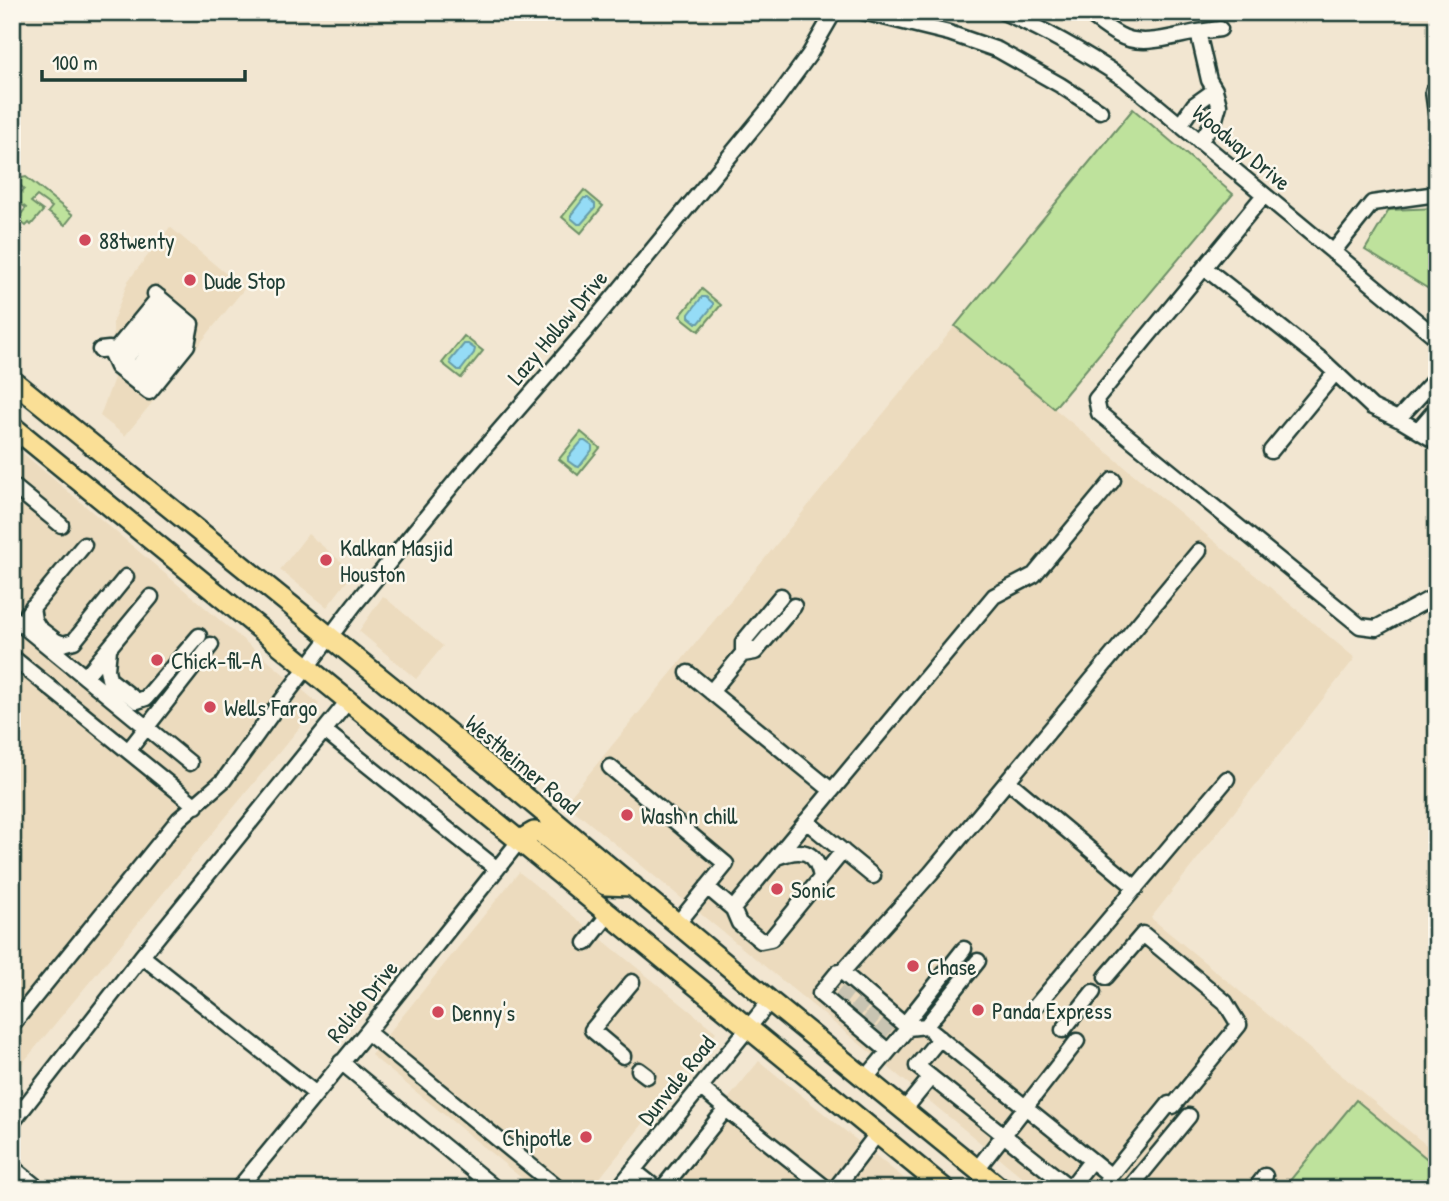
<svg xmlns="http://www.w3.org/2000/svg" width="1449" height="1201" viewBox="0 0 1449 1201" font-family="'Patrick Hand',sans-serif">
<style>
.built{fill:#ecdbbe}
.green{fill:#bee29c;stroke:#6e9068;stroke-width:2}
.water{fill:#95dcf6;stroke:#669ca8;stroke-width:2}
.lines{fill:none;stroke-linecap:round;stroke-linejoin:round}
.minor-tunnel{stroke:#c8c4b2;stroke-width:14;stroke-dasharray:14 7;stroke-linecap:butt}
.minor-casing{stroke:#1f3d34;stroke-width:19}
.major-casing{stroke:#1f3d34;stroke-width:24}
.minor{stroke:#fbf7ec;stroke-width:14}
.major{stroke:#fadf96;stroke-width:19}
.poi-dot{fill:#d1495b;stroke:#fbf7ec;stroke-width:2.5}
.labels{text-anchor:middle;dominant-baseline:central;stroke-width:5;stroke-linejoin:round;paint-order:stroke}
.street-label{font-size:23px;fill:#1f3d34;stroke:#fbf7ec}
.poi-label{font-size:23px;fill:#1f3d34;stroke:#fbf7ec;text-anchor:start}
</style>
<rect width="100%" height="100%" fill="#f2e6d1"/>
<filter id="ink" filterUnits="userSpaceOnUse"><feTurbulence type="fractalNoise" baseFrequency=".0143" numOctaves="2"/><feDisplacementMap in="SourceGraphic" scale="14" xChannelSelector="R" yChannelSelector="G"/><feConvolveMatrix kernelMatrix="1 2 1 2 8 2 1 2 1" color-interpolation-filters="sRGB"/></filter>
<g filter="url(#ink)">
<!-- built -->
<path class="built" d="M170 227 244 289 125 436 100 416 114 378 113 321 128 281Z
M955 326 1355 658 1151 918 1437 1154V1189H1037L565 803Z
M12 444 319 704 12 1076Z
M308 534 354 572 327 607 280 570Z
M383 596 443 646 416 679 359 631Z
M519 872 716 1032 591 1189H535L371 1055Z
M759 1061 917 1189H655Z"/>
<!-- green -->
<path class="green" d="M1133 109 1233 194 1054 408 955 326Z
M26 177 73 215 65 225 48 212 52 207 37 196 31 202 43 211 31 225 29 223 26 226 17 219 26 208 15 199 24 189 18 183 22 178Z
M584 190 603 206 581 233 562 217Z
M1437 208V294L1365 250 1389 210Z
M702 289 721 305 699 331 680 316Z
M464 336 483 351 461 378 442 363Z
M581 432 600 448 578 475 559 459Z
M1356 1100 1437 1167V1189H1293L1287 1184Z"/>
<!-- water -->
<path class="water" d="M584 198H588L595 204V208L581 224H578L571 218V215Z
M702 297H706L713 303V306L699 323H696L689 317V314Z
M464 344H468L475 349 474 353 461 370H458L451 364 450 361Z
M582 441H585L592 446V450L579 467 575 466 568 461V457Z"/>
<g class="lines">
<!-- minor-tunnel -->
<path class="minor-tunnel" d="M839 1001 849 988
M854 1013 865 1000
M867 1024 877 1011
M880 1034 890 1021"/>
<!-- minor casing -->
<g class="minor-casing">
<path id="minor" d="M863 12 949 33 998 50 1060 85 1100 111
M1003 12C1048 31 1085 53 1126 80L1437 338
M1086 12C1097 20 1107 29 1119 35 1141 48 1174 36 1198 32L1209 80 1215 90 1219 105 1215 119 1200 142
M1198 32 1220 29
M1437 91H1433L1437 120
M1180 125 1194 105 1215 90
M1264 195 1096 399 1099 413 1360 626 1376 628 1437 595
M1333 252 1372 203 1437 194
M1205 268 1323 361 1372 407 1402 421 1437 442
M100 350 109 349 117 367 149 392 187 345 191 324 155 294
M117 365 118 347 159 297
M123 371 128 356 168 305
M130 377 178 313
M139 385 175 339 186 320
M1398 419 1437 377
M1418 430 1437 408
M12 446 22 434
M1271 451 1335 373
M12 485 61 525
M781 596 743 642V654L755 652 794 606
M32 607 34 620 39 628 56 641 63 644 74 641 126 577
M27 614 84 545
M12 617 190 763
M109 649 107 669 109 679 137 701 146 698 199 636
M12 657 196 806
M688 673 831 790
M85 677 151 597
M711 692 748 647
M325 731 497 869
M128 751 211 645
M610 767 726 864 678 923
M1008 781 1136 888
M806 821 873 876
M777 857C800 848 816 849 821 877
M707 887 733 909 739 923 761 941 771 939 843 851
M733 909 994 596 1034 575 1113 480
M586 943 609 914
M142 956 316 1094
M978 961 926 1026 908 1028 842 972 931 873 1199 551
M842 972H838L820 994 888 1051
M1106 977 1143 934 1225 1002 1239 1025 1173 1106
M1035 1007 1227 779
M12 1025 179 819 224 780 273 712 354 605 459 477 583 334 776 100 809 55 834 12
M904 1025 964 949
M1063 1030 1093 992
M367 1032 559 1189
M932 1032 1111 1176
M940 1038 917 1066 1070 1188 1091 1161
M12 1039V1046
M623 1056 592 1030 632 982
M341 1062 496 1189
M639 1070 647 1076
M866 1078 908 1028
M700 1087 726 1109
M904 1110 931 1077
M12 1123 142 956 348 701
M12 1167 39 1189
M977 1169 1077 1041
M633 1170 657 1189
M238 1189 367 1032 520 840
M618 1189 770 1001
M662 1189 726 1109 827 1189
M835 1189 877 1134
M1100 1189 1169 1104
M1129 1189 1189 1116
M1255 1189 1265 1176"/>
</g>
<!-- major casing -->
<g class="major-casing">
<path id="major" d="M12 380 445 730 770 1001 1001 1189
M12 426 945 1189
M520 840 534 832 541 833 605 885 633 886"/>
</g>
<!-- minor -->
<use href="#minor" class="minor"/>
<!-- major -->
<use href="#major" class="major"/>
</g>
</g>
<!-- markers -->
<g class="poi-dot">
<circle cx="85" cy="240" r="7"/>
<circle cx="190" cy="280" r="7"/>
<circle cx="326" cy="560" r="7"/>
<circle cx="157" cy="660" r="7"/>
<circle cx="210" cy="707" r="7"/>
<circle cx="627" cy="815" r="7"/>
<circle cx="777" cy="889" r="7"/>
<circle cx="913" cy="966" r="7"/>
<circle cx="978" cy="1010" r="7"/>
<circle cx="438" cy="1012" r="7"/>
<circle cx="586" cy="1137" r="7"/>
</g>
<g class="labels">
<!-- street labels -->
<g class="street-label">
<text transform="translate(1242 147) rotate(40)">Woodway Drive</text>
<text transform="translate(557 327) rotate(-50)">Lazy Hollow Drive</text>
<text transform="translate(523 764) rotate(40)">Westheimer Road</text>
<text transform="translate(362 1001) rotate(-51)">Rolido Drive</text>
<text transform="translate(676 1080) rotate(-51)">Dunvale Road</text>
</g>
<!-- poi labels -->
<g class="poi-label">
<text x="99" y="240">88twenty</text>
<text x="204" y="280">Dude Stop</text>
<text x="340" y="547">Kalkan Masjid<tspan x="340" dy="26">Houston</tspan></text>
<text x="171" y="660">Chick-fil-A</text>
<text x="224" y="707">Wells Fargo</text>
<text x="641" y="815">Wash n chill</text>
<text x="791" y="889">Sonic</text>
<text x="927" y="966">Chase</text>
<text x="992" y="1010">Panda Express</text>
<text x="452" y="1012">Denny's</text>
<text x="572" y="1137" text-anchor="end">Chipotle</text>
</g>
</g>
<!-- margin -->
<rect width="1449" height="1201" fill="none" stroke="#fbf7ec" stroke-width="42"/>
<rect x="21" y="21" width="1407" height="1159" fill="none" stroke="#1f3d34" stroke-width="2.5" filter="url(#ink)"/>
<!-- scale -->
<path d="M42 70v10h203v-10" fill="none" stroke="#1f3d34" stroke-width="3.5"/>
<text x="52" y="70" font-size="21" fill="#1f3d34" stroke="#fbf7ec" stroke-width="5" paint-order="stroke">100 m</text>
</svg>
